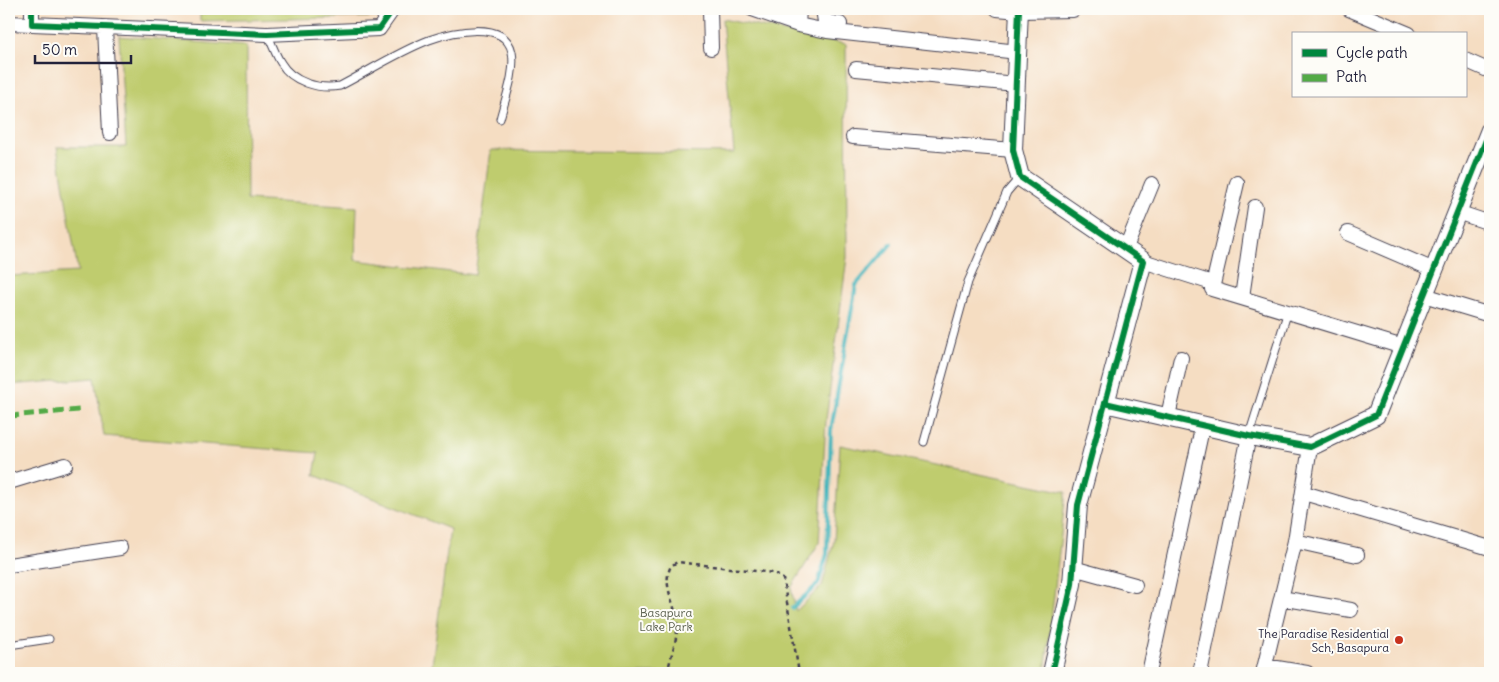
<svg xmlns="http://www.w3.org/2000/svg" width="1499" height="682" viewBox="0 0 1499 682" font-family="Delius,sans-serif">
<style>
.green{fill:#bfcc6e;stroke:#707754}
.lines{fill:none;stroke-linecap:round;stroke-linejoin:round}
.stream{stroke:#45b5bc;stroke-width:4}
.service-casing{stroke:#423e4f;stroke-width:9}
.minor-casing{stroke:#423e4f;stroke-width:16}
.tertiary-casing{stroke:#423e4f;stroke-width:20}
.path{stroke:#423e4f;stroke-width:2.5;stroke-dasharray:4 4;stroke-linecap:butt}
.service{stroke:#fff;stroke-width:7}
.minor{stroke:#fff;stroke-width:14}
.tertiary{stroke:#fff;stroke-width:18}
.quiet{stroke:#53aa46;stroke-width:5;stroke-dasharray:10 5;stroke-linecap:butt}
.cycleway-casing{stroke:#fdfcf7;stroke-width:9}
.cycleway{stroke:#00873e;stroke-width:6}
.poi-dot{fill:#c8321e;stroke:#fdfcf7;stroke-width:2}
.labels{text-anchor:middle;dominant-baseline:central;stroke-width:4;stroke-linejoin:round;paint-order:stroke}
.park-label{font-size:12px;fill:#595e4d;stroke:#fdfcf7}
.poi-label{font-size:12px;fill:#22223b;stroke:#fdfcf7;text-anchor:end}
</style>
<rect width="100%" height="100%" fill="#fdfcf7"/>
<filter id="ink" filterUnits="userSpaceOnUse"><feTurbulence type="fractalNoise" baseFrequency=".02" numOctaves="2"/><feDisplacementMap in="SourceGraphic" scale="10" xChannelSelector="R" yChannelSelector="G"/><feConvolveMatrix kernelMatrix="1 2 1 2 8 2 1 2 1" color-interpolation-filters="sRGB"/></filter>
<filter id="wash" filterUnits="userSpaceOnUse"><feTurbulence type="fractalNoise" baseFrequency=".0096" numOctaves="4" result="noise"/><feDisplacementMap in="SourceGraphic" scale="20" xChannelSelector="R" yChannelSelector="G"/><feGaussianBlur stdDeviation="1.12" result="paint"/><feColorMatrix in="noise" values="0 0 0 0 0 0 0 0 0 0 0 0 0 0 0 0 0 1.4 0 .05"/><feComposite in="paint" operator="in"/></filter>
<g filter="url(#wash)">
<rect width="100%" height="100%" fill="#f5ddc2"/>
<!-- green -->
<path class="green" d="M200 9H384L383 17 200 21Z
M722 19 846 44 847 257 826 420 819 543 791 588 796 611 822 586 834 541 840 445 1066 492 1045 673H431L450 529 314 475 318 453 104 436 95 378 9 385V276L78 272 57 147H126L119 36 246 46 247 200 357 207 355 260 475 275 491 150 734 153Z"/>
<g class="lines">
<!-- stream -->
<path class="stream" d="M792 608 818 584 827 554 831 430 856 285 891 244"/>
</g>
</g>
<g filter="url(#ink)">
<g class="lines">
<!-- service casing -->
<g class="service-casing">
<path id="service" d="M267 34C272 43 275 54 281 63 292 82 319 90 340 86 369 71 398 52 429 40 451 32 505 19 512 52 516 72 505 99 500 119
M1249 435 1288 311
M924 442 968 282 1007 192 1020 177
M9 645 49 639"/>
</g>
<!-- minor casing -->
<g class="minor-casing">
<path id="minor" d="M32 9V24L267 34 379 29 393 9
M710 9 711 48
M752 9 798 25 827 31 1018 52
M823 9 825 22 840 24
M997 9 1019 11 1073 10
M1349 9 1409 34
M9 23 32 24
M798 25 799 9
M105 28 110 133
M1465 60 1490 71
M856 69 1016 84
M853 137 1013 150
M1237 183 1212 289 1403 347
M1457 212 1490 223
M1348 233 1434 270
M1125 250 1152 184
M1143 261 1212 283
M1424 295 1490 315
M1242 297 1255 207
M1168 416 1181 358
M9 482 65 465
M1304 493 1490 548
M1295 541 1357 555
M9 565 120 548
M1073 568 1135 585
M1281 598 1351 610
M1265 666 1307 673
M1149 673 1203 424
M1200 673 1249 436
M1263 673 1295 541 1310 447"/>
</g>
<!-- tertiary casing -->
<g class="tertiary-casing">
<path id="tertiary" d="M1019 9 1013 150 1020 177 1143 261 1078 505 1072 584 1052 673
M1105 403 1249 436 1310 447 1376 415 1490 130"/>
</g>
<!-- path -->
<path class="path" d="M668 673C669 658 679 637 677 623 676 604 661 585 671 566L677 562 774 573 783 579 799 673"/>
<!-- service -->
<use href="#service" class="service"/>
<!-- minor -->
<use href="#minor" class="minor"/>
<!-- tertiary -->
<use href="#tertiary" class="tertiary"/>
<!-- quiet -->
<path class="quiet" d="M9 416 79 410"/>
<!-- cycleway casing -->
<g class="cycleway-casing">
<path id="cycleway" d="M32 9V24L267 34 379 29 393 9
M1019 9 1013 150 1020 177 1143 261 1078 505 1072 584 1052 673
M1105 403 1249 436 1310 447 1376 415 1490 130"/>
</g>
<!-- cycleway -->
<use href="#cycleway" class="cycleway"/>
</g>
</g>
<!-- markers -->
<circle class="poi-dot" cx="1399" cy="640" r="5"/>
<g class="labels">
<!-- park labels -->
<g class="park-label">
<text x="666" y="612">Basapura<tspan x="666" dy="14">Lake Park</tspan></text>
</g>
<!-- poi labels -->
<g class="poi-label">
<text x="1389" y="633">The Paradise Residential<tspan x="1389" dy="14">Sch, Basapura</tspan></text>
</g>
</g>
<!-- margin -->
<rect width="1499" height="682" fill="none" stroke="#fdfcf7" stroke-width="30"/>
<!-- legend -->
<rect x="1292" y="32" width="175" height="65" fill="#fdfcf7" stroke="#a5a5ac"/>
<rect x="1302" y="49" width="25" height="8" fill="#00873e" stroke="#a5a5ac"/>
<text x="1336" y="58" font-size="15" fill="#22223b">Cycle path</text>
<rect x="1302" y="74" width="25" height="8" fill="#53aa46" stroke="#a5a5ac"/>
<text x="1336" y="82" font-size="15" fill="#22223b">Path</text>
<!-- scale -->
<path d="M35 55v8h96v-8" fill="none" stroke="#22223b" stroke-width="2.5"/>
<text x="42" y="55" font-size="15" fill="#22223b" stroke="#fdfcf7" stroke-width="4" paint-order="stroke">50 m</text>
</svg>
